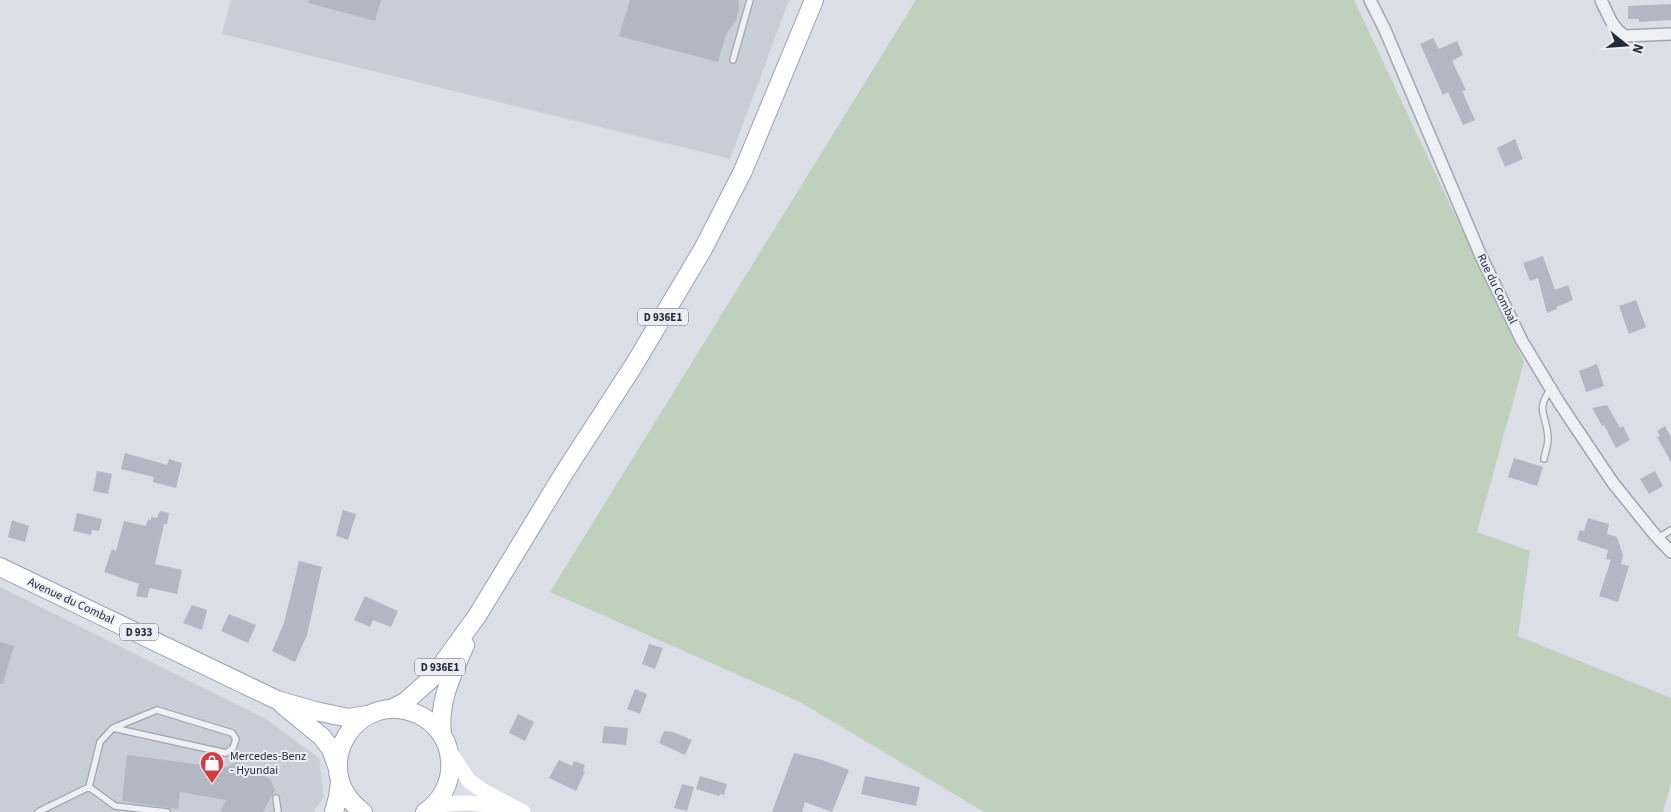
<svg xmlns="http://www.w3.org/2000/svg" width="1671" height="812" viewBox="0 0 1671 812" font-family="'Source Sans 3',sans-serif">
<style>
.built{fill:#c9cdd8}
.green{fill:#bfd0bc}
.building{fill:#b3b7c3}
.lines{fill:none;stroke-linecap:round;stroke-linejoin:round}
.service-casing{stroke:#a1a5b0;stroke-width:8}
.minor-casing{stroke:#a1a5b0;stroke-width:14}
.primary-casing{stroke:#9ba1b2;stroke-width:20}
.service{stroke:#eef0f5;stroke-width:5.5}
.minor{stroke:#eef0f5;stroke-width:11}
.secondary{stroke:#fff;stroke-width:15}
.primary{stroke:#fff;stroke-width:18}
.labels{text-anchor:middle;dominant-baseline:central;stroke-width:4;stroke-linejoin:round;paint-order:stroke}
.shield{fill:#ebedf4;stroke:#606573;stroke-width:1}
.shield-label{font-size:11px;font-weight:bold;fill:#252b3c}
.street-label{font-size:12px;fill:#252b3c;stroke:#ebedf4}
.poi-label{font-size:12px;fill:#252b3c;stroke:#ebedf4;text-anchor:start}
</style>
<rect width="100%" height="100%" fill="#dbdee6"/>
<!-- built -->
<path class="built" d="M231 0H789L730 159 222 34Z
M0 587 266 719 319 758 324 797 313 812H0Z"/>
<!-- green -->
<path class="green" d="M916 0H1354L1524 362 1477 532 1530 551 1518 636 1671 698V783L1663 812H984L800 702 550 592Z"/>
<!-- building -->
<path class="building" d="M309 0H381L375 21 308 3Z
M630 0H738L739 8 736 21 727 32 718 62 619 36Z
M1671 4V20L1639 22V19H1628V6Z
M1433 38 1439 49 1457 41 1463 55 1452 61 1466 90 1462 91 1475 120 1463 125 1448 92 1443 95 1420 44Z
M1515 139 1523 159 1505 167 1497 148Z
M1543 256 1555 290 1568 285 1573 300 1556 307 1557 309 1547 313 1538 278 1530 281 1523 263Z
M1636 300 1646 327 1629 334 1619 306Z
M1597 364 1604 386 1586 392 1579 371Z
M1607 405 1620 428 1623 426 1630 440 1616 448 1604 425 1602 426 1592 408Z
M1665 426 1671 437V462L1657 437 1660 436 1657 431Z
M125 453 167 465 169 459 182 463 176 488 153 482 154 477 121 469Z
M1514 458 1543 467 1537 486 1508 477Z
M97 471 112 474 108 494 93 491Z
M1655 471 1663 486 1649 494 1640 479Z
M343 510 356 514 348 540 336 536Z
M160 511 169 513 167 524H164L155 564 182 570 177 594 150 588 147 598 136 596 139 584 104 572 112 549 116 551 124 521 146 526 148 519 151 520V517L157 518Z
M77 513 102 519 99 531 92 530 91 535 73 531Z
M1588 518 1609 524 1607 534 1617 537 1623 555 1621 564 1629 566 1618 602 1599 596 1611 560 1606 559 1608 550 1577 540 1580 530 1584 531Z
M12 520 29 526 25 542 8 537Z
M299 561 322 567 307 635 295 662 272 651 284 623Z
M365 596 398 611 391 627 373 620 370 627 354 620Z
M192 605 207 610 202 630 183 623Z
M229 614 256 625 248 643 221 631Z
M0 642 14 646 3 684H0Z
M649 644 663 648 655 669 642 664Z
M635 689 647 694 640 714 627 709Z
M518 714 534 722 525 741 509 733Z
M604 726 628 728 626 745 602 743Z
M664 731 673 732 692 740 685 755 659 743Z
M794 753 822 760 849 770 832 812 805 802 802 812H772Z
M127 755 225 768 237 762 270 779 275 790 263 812H220L226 800 180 792 178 809 122 801Z
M559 760 572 766 574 761 585 765 583 771 585 772 576 791 549 778Z
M700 776 727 784 724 795 720 794 719 796 696 789Z
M865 776 920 787 916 806 861 794Z
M682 784 694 787 687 811 674 808Z"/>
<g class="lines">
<!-- service casing -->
<g class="service-casing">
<path id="service" d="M733 60 750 0
M1544 459C1545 453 1548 445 1548 439 1548 417 1534 410 1551 389
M1658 538 1671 530
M89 787 115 806 167 812
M276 798 278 812
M38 812 89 787 100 742 113 728 157 710 232 733 236 739 233 748 226 753 113 728"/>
</g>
<!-- minor casing -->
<g class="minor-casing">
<path id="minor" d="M1370 0 1385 30 1480 254 1522 341 1560 404 1613 483 1655 535 1671 552
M1601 0C1608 14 1612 28 1625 36L1671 34"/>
</g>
<!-- primary casing -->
<g class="primary-casing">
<path id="primary" d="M0 567 277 700 315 711 349 718 367 715
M283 705 322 737 331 749 337 766
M393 708 405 702 432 678 477 616 564 473 634 365 703 249 743 171 814 0
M442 735C438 701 452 675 465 645
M334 812 338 797 340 781
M363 812C304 769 359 682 423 717 439 726 449 743 450 760 452 781 442 801 425 812"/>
</g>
<!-- service -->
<use href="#service" class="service"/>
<!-- minor -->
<use href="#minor" class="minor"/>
<!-- secondary -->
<path class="secondary" d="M450 752 469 781 485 792 523 812
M432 807C460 800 479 803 507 809"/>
<!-- primary -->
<use href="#primary" class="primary"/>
</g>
<!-- icons -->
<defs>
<g id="shop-pin" transform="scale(1.25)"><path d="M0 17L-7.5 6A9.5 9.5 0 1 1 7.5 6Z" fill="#cf3c41" stroke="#ebedf4"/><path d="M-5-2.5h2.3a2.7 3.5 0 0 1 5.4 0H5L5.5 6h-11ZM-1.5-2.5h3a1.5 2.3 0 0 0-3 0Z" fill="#fff"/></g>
</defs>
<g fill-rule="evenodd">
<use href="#shop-pin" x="212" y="763"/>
</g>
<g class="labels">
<!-- shield labels -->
<g class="shield">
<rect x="638" y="308.5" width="50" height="17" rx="4"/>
<rect x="120" y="623.5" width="38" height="17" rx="4"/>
<rect x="415" y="658.5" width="50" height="17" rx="4"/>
</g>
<g class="shield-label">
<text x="663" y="317">D 936E1</text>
<text x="139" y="632">D 933</text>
<text x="440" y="667">D 936E1</text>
</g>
<!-- street labels -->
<g class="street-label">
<text transform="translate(1497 289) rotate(64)">Rue du Combal</text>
<text transform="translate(71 601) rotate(25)">Avenue du Combal</text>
</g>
<!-- poi labels -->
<g class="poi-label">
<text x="230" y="756">Mercedes-Benz<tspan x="230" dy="14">- Hyundai</tspan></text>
</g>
</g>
<!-- north arrow -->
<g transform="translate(1626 45) rotate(107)" stroke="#ebedf4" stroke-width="4" paint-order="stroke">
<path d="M0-4L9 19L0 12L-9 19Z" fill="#252b3c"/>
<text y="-8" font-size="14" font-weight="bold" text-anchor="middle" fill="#252b3c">N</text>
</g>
</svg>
